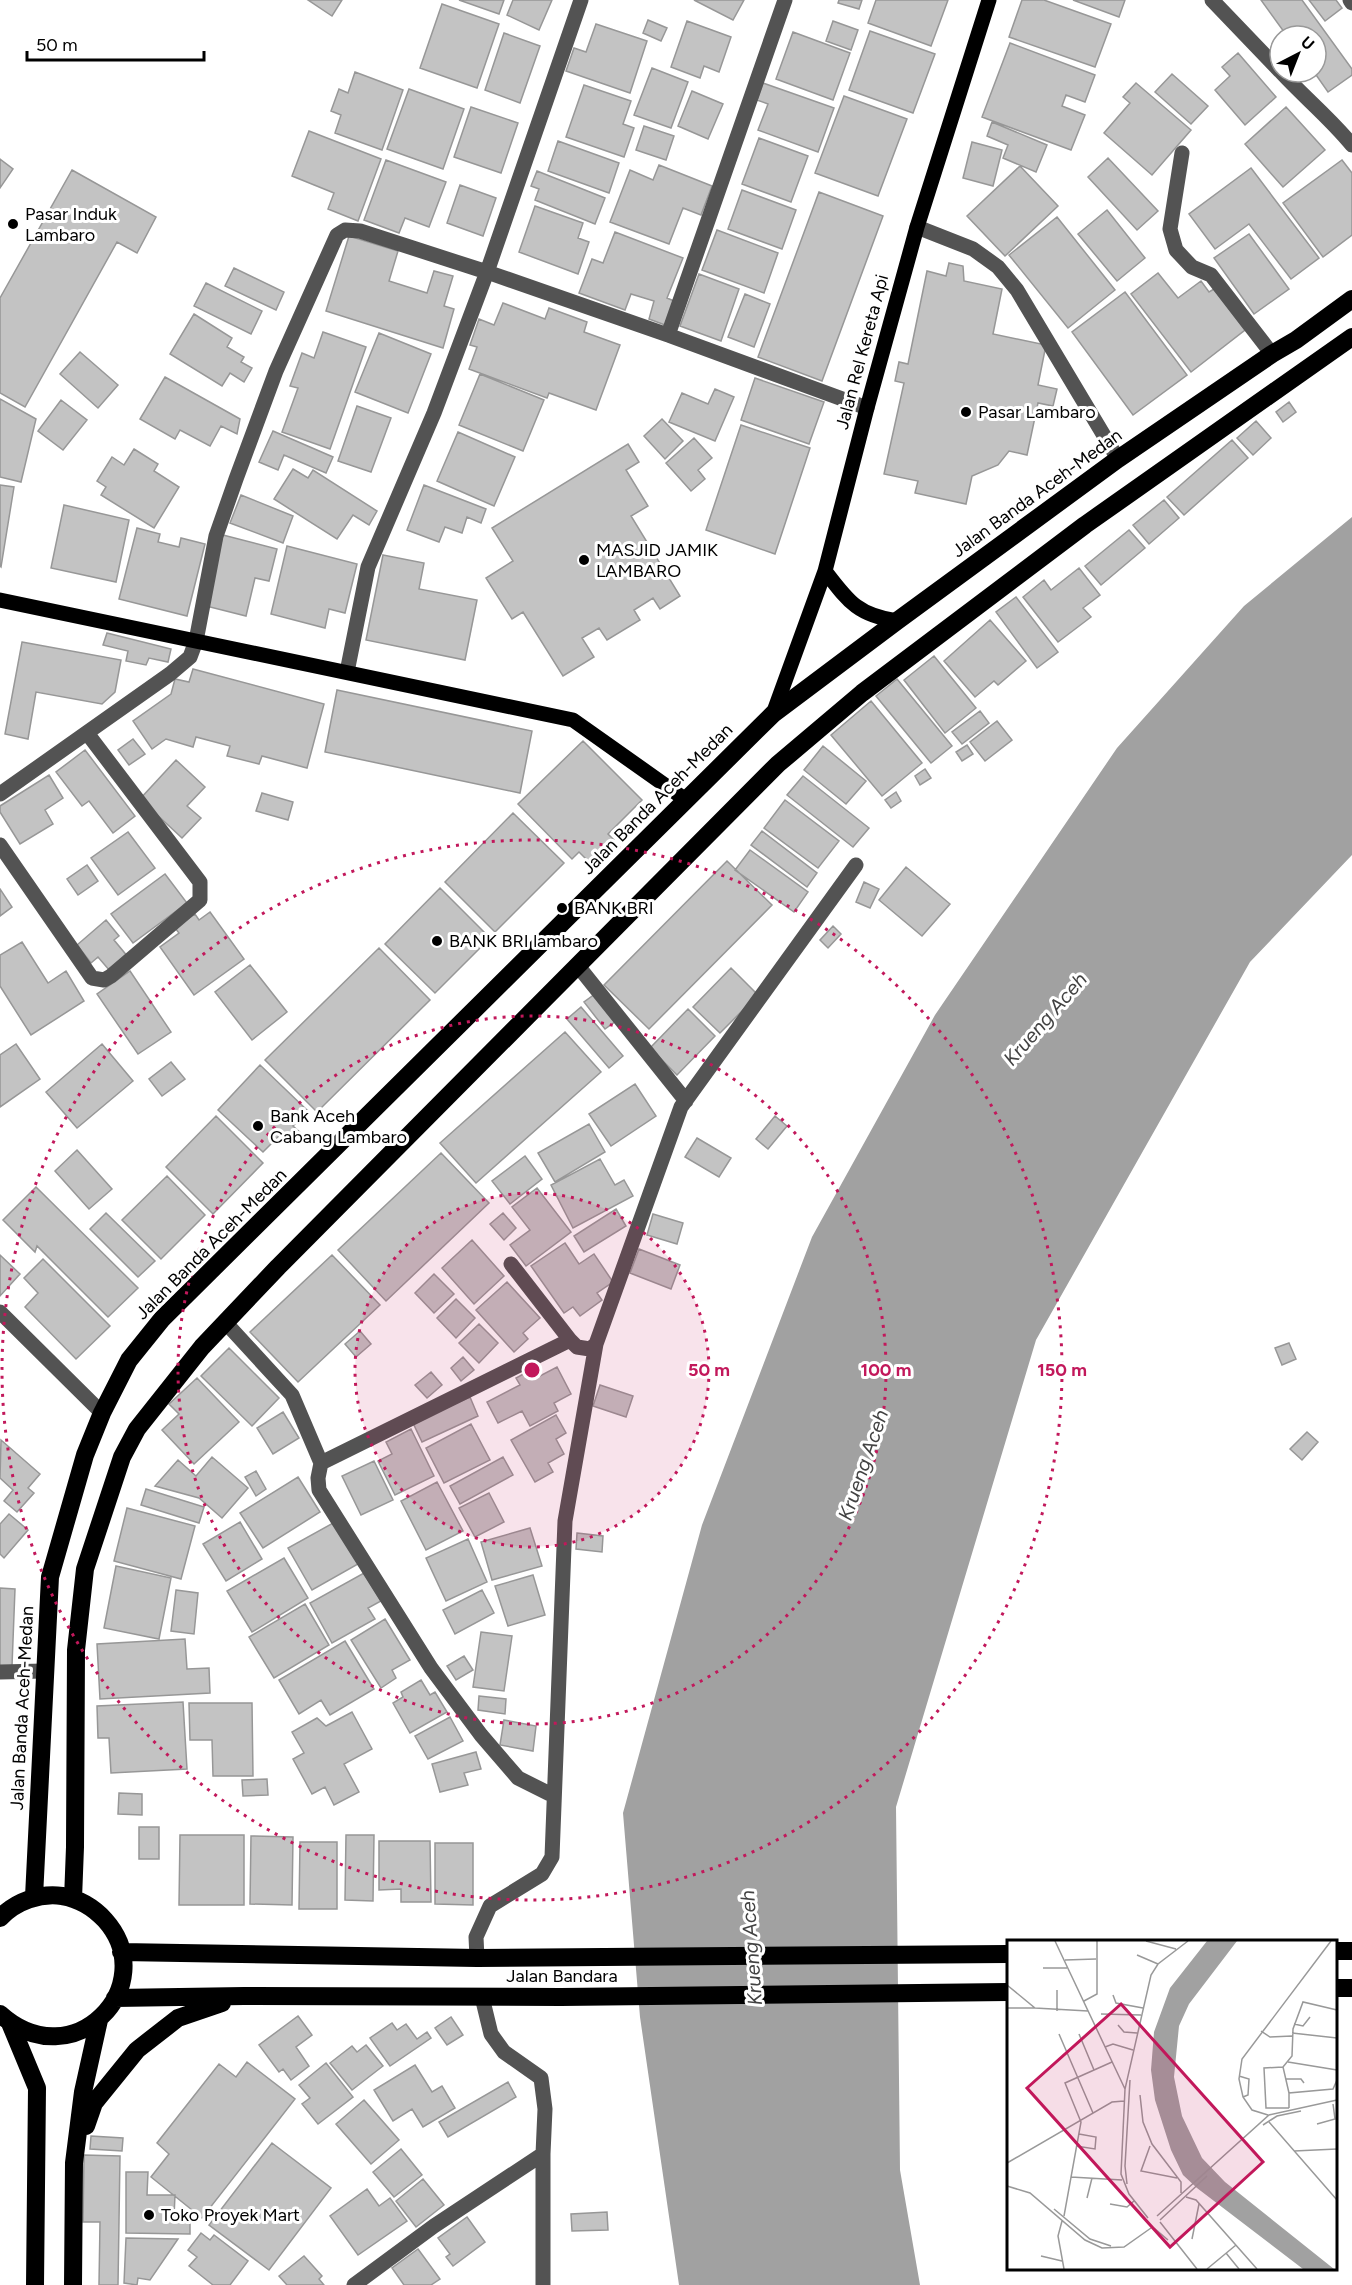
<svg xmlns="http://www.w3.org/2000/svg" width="1352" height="2285" viewBox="0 0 1352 2285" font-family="Figtree,sans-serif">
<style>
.water{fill:#a1a1a1}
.building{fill:#c3c3c3;stroke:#979797;stroke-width:1.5}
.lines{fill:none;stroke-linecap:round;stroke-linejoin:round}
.minor{stroke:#535353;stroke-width:15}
.major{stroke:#000;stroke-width:15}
.highway{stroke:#000;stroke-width:18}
.ring{fill:none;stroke:#c2185b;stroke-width:3;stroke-dasharray:3 6}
.poi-dot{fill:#000;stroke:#fff;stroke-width:2}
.labels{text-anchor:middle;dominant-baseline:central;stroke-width:6;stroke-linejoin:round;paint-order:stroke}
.poi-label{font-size:18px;fill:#000;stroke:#fff;text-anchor:start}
.street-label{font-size:18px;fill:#000;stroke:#fff}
.water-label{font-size:20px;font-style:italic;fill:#424242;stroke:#fff}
.inset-road{fill:none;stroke:#999;stroke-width:1.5}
.view{fill:#c2185b;fill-opacity:0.15;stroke:#c2185b;stroke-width:3}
.inset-edge{fill:none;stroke:#000;stroke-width:3}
.centre{fill:#c2185b;stroke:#fff;stroke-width:3}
.ring-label{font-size:18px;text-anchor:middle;font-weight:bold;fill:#c2185b;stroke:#fff;stroke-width:6;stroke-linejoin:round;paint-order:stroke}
</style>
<rect width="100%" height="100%" fill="#fff"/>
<!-- water -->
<path class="water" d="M1352 517V855L1250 962 1036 1340 896 1807 900 2170 920 2285H679L640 2017 623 1813 702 1525 812 1237 935 1015 1117 748 1244 606Z"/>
<!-- building -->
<path class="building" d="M308 0H342L332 16Z
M459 0H504L499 14Z
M513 0H552L539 30 507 15Z
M694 0H744L733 20Z
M839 0H862L859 9 838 3Z
M876 0H948L931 46 868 23Z
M1022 0H1044L1111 24 1095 67 1009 37Z
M1073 0H1125L1119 17Z
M1261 0H1302L1352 69V75L1328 92 1314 72H1316V36H1287Z
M1309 0H1336L1342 8 1325 21Z
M442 4 499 24 477 88 420 68Z
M648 20 667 28 661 41 643 33Z
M687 21 731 37 719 72 704 66 700 78 671 67Z
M833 21 858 30 851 50 826 41Z
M596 24 647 41 630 93 566 71 574 48 586 52Z
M870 31 935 54 913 113 849 90Z
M793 32 850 53 833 100 776 79Z
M504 33 540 46 520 103 485 90Z
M1010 43 1095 75 1085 102 1066 95 1062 106 1085 115 1071 150 982 117Z
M1238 53 1276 97 1245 125 1215 90 1230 76 1222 67Z
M652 68 688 82 671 128 634 115Z
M355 72 403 90 382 150 335 133 341 115 331 111 339 89 348 93Z
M1172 74 1208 106 1191 124 1155 92Z
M763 83 834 108 818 152 758 130 768 104 757 100Z
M1136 83 1191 130 1152 175 1104 133 1130 103 1123 97Z
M584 85 631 101 623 124 634 128 624 157 566 137Z
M409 89 464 109 443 169 387 149Z
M692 91 723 104 708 139 678 126Z
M844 96 907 119 878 196 815 173Z
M471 107 518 123 501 173 454 157Z
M1286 107 1325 150 1283 187 1245 144Z
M992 122 1047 145 1036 172 1003 158 1008 145 987 136Z
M644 126 674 136 666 160 636 150Z
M309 131 381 159 358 221 328 209 334 193 292 176Z
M759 138 808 156 791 202 742 184Z
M558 141 619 163 609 193 548 171Z
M972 142 1002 150 993 186 963 178Z
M1108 158 1158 211 1137 230 1088 177Z
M0 159 13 169 0 188Z
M386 160 446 182 429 227 405 218 399 233 364 220Z
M1342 160 1352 173V235L1323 257 1283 203Z
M659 165 712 186 701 215 683 208 669 244 610 222 630 170 653 180Z
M1020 166 1058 206 1005 256 967 216Z
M1251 168 1319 258 1291 279 1249 224 1215 249 1189 214Z
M72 170 156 217 137 253 117 242 25 407 0 393V298Z
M537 171 605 198 595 224 535 200 539 189 531 186Z
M460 185 496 198 483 236 447 223Z
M742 190 796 210 782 249 728 229Z
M819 192 883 216 822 381 758 357Z
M535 206 583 223 578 238 589 242 578 274 519 252Z
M1107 210 1145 258 1117 281 1078 234Z
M1057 217 1115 290 1068 328 1009 255Z
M717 230 778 253 764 293 702 270Z
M615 232 683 258 667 298 674 301 665 325 649 319 654 301 631 294 625 310 579 293 592 259 603 263Z
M1249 234 1289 289 1254 314 1214 258Z
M349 236 398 251 389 281 427 293 434 271 453 276 444 306 454 309 443 348 326 311Z
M949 263 963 266 964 281 1002 289 993 334 1046 345 1038 385 1057 389 1053 406 1038 403 1027 455 1009 451 998 465 972 476 966 504 915 493 918 481 884 474 904 383 895 381 899 362 908 364 927 271 946 276Z
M234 268 284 292 276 310 225 286Z
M1158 273 1178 298 1201 281 1209 292 1214 289 1245 330 1191 372 1131 294Z
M699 274 739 289 721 341 680 326Z
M206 283 262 311 251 334 194 306Z
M1125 292 1187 375 1133 415 1072 332Z
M745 294 770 304 754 347 728 337Z
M503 303 545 319 549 308 587 322 584 332 620 345 596 410 549 393 547 398 469 369 477 347 470 345 479 319 494 325Z
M194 314 232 338 227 347 244 357 241 362 252 368 244 382 230 373 222 386 170 354Z
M323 332 366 347 330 449 282 432 298 388 290 386 302 353 314 358Z
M379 333 431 354 408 413 355 392Z
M80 352 118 385 98 408 60 374Z
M480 374 544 400 523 451 459 425Z
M165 377 240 419 237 434 221 426 210 446 180 430 175 439 140 419Z
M755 378 824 402 809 444 741 420Z
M715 389 734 397 715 441 669 422 682 393 708 404Z
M0 399 36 419 21 482 0 477Z
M61 400 87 420 63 450 38 431Z
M1289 402 1296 412 1283 422 1276 412Z
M357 406 391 418 371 472 338 461Z
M662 419 683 441 665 459 644 436Z
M1256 421 1271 438 1253 455 1237 438Z
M741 425 810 448 775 554 706 530Z
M273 431 333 457 326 473 284 455 278 470 259 462Z
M458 432 515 457 494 506 437 481Z
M694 438 712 458 698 470 705 479 691 491 666 463Z
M1232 440 1248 458 1184 515 1167 497Z
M628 444 639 462 626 470 648 506 631 516 680 596 660 609 653 598 634 610 640 620 607 640 599 628 582 638 594 657 563 676 523 612 512 619 486 578 513 561 492 528Z
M134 449 158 464 154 471 179 487 154 528 101 495 106 487 97 481 112 457 124 465Z
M293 469 308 478 313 470 377 511 369 525 353 515 337 539 274 499Z
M0 485 14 487 1 567 0 566Z
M424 485 486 509 481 523 467 517 462 533 445 527 439 542 407 530Z
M241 495 293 516 283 543 230 523Z
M1164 500 1179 518 1149 544 1133 525Z
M64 505 129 520 116 582 51 568Z
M137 528 160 534 158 542 179 547 181 538 205 544 187 616 119 599Z
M1129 530 1145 548 1101 585 1085 566Z
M223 535 277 549 269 581 255 578 246 616 206 606Z
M287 546 357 564 345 613 329 609 325 628 271 614Z
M383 555 424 563 419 589 477 600 465 660 366 640Z
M1079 568 1100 595 1083 608 1091 617 1058 642 1023 597 1044 580 1051 590Z
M1016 597 1058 652 1037 668 996 612Z
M990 620 1026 661 998 685 994 681 975 697 944 661Z
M107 633 171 649 168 662 149 658 146 665 126 661 128 651 103 645Z
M22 642 121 660 115 692 102 704 36 692 28 739 5 734Z
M934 656 976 708 945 733 904 680Z
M193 669 324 704 307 768 262 756 259 764 227 756 230 746 196 737 193 747 166 739 152 749 133 721 171 694 175 679 189 682Z
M897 679 952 746 931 763 876 696Z
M337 690 532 731 520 793 325 752Z
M871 701 922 763 882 796 831 735Z
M980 711 989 723 962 744 952 732Z
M997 721 1012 740 985 761 970 742Z
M133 739 145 754 129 765 118 750Z
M583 741 642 800 608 834 614 840 590 863 579 852 572 859 518 804Z
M967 745 973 754 962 761 956 752Z
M823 746 866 781 846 804 804 770Z
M85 750 135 816 113 833 89 801 82 806 56 772Z
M176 760 205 787 187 806 201 818 182 838 140 799Z
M925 769 931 778 920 785 915 776Z
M49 775 63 798 45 810 53 824 20 844 0 812V806Z
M803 776 869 828 853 847 787 795Z
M896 792 901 801 891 808 885 800Z
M262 793 293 802 288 820 256 811Z
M785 800 839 841 818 868 764 828Z
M513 813 564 863 495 932 445 882Z
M762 831 817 873 807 887 751 845Z
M128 832 155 868 118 895 91 858Z
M750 850 808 892 794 912 735 870Z
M727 861 772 905 649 1029 604 985Z
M87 865 98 881 78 895 67 879Z
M906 867 950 904 922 936 879 900Z
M165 874 187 903 133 943 111 914Z
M864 882 879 889 870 908 856 902Z
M440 888 490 938 435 993 385 944Z
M0 889 12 907 0 916Z
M210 912 244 959 194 995 160 947 179 933 175 928 195 914 199 920Z
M106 920 119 936 114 940 128 957 110 971 98 957 91 963 77 945Z
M833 926 841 934 828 948 820 940Z
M22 942 48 983 66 971 84 1001 31 1035 0 986V955Z
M379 948 430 1000 317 1112 265 1060Z
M250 965 287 1012 252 1040 215 992Z
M731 968 758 995 720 1033 693 1007Z
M130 971 171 1032 138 1054 97 994Z
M595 994 616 1021 605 1029 584 1002Z
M581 1007 623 1056 609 1068 567 1019Z
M688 1009 715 1036 677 1075 650 1048Z
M565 1032 601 1072 476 1183 440 1143Z
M16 1044 40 1079 0 1107V1055Z
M102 1044 133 1081 77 1128 46 1092Z
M171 1062 185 1079 162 1096 149 1079Z
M260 1065 308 1111 293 1126 303 1135 293 1145 281 1134 263 1152 218 1110Z
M635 1084 656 1116 611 1146 589 1114Z
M216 1116 263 1163 213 1214 166 1167Z
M775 1116 787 1126 768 1149 756 1139Z
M589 1124 605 1152 555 1182 538 1153Z
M697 1138 731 1158 719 1177 685 1157Z
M77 1150 112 1189 89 1209 55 1171Z
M441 1153 489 1203 386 1301 338 1250Z
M525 1156 542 1179 510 1204 492 1181Z
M600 1159 615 1185 624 1180 633 1196 573 1228 551 1185Z
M167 1176 205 1215 161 1259 122 1220Z
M36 1187 138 1288 108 1317 37 1246 35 1252 3 1220Z
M537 1188 571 1232 526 1266 510 1245 530 1230 512 1207Z
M616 1209 626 1226 584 1252 574 1236Z
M106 1213 155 1261 138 1277 90 1229Z
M503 1213 516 1228 504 1240 490 1224Z
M653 1214 683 1223 677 1244 647 1235Z
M472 1240 504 1276 474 1304 442 1268Z
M565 1243 579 1264 594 1254 613 1282 597 1293 602 1300 580 1316 573 1307 564 1313 531 1266Z
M639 1249 680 1265 671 1289 630 1273Z
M0 1255 20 1274 0 1296Z
M332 1255 380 1305 298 1382 250 1332Z
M43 1259 110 1326 76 1359 25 1307 38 1293 24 1278Z
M434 1274 454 1294 434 1313 415 1293Z
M507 1282 540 1318 523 1333 528 1339 514 1352 476 1310Z
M456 1299 475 1318 456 1338 437 1318Z
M479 1324 498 1343 479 1363 459 1343Z
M360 1331 371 1344 356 1357 345 1344Z
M1289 1343 1296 1359 1282 1365 1275 1348Z
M229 1348 279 1398 252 1426 201 1376Z
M463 1357 474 1370 461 1381 451 1368Z
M536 1367 540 1376 557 1367 571 1394 554 1403 558 1411 530 1426 522 1411 498 1423 487 1402 520 1385 516 1378Z
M431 1372 442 1385 427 1398 415 1385Z
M197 1378 239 1422 194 1464 162 1430 179 1414 169 1404Z
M600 1385 633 1396 626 1417 593 1406Z
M470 1397 478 1416 422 1442 413 1423Z
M283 1412 299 1438 273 1454 257 1428Z
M556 1415 566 1433 556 1439 564 1454 548 1463 553 1472 535 1482 511 1440Z
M471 1424 490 1460 444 1483 426 1448Z
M411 1429 434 1476 395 1495 378 1461 392 1454 386 1442Z
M1307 1432 1318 1442 1302 1460 1290 1449Z
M1 1440 40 1474 28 1488 34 1493 17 1512 4 1501 13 1490 0 1478Z
M212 1457 248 1488 222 1518 199 1498 155 1486 178 1460 196 1476Z
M503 1457 513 1475 460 1504 450 1486Z
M374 1461 393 1500 361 1515 342 1476Z
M256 1471 266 1489 256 1496 245 1477Z
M298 1477 320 1512 263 1548 240 1513Z
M437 1482 463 1531 426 1550 401 1501Z
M146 1489 204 1507 199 1523 141 1505Z
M489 1493 504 1522 475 1537 459 1508Z
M127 1508 195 1526 181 1579 114 1561Z
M9 1514 28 1530 4 1558 0 1554V1524Z
M240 1522 262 1559 226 1581 203 1544Z
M335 1522 358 1564 312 1590 288 1548Z
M530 1528 542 1566 492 1580 481 1542Z
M577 1533 603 1536 602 1552 576 1549Z
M468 1539 487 1582 446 1601 426 1558Z
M284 1558 308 1598 252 1632 227 1591Z
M116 1566 171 1578 159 1639 104 1628Z
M364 1573 381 1601 368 1608 375 1619 332 1643 310 1603Z
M533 1575 545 1615 508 1626 495 1586Z
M0 1588 15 1589 12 1666H0Z
M176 1590 198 1593 194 1634 171 1631Z
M482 1590 494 1613 455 1634 443 1610Z
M305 1604 329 1645 274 1678 249 1637Z
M385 1619 410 1660 392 1670 396 1678 381 1688 351 1640Z
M481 1632 512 1636 504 1691 473 1687Z
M185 1639 187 1669 209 1668 210 1693 100 1699 97 1644Z
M345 1641 374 1689 330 1715 321 1700 299 1714 279 1680Z
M464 1656 473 1670 456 1680 447 1666Z
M421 1680 430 1695 435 1692 447 1712 410 1733 393 1703 403 1697 401 1692Z
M479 1696 506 1699 505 1714 478 1710Z
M183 1702 187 1769 111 1773 109 1738H98L97 1706Z
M189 1703H252L253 1776H213L212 1740H190Z
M352 1712 372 1749 344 1764 359 1792 334 1805 325 1787 312 1794 293 1759 304 1753 292 1732 317 1718 326 1726Z
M450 1717 463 1741 428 1759 415 1736Z
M504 1720 536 1726 533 1751 500 1745Z
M476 1752 481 1769 464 1773 468 1785 440 1792 432 1764Z
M267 1779 268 1795 243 1796 242 1780Z
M119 1793 142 1794V1815L118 1814Z
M139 1827H159V1859H139Z
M180 1835H244V1905H179Z
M346 1835H374L373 1901 345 1900Z
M251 1836 293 1837 292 1905 250 1904Z
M379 1841H430L431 1902H401V1889L379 1890Z
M300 1842H337V1909H299Z
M435 1843H473V1905L435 1904Z
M298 2016 312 2035 296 2047 309 2066 291 2080 283 2069 279 2072 259 2045Z
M451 2017 463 2035 447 2045 435 2028Z
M392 2023 397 2030 406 2024 417 2039 427 2032 431 2038 390 2066 370 2038Z
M366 2045 383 2066 352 2090 330 2063 352 2046 357 2052Z
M247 2062 295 2099 202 2218 151 2177 169 2154 157 2143 219 2064 236 2077Z
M326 2063 353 2097 318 2124 302 2104 310 2098 299 2085Z
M415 2065 432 2092 442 2086 455 2108 423 2127 412 2109 393 2121 374 2090Z
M508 2082 516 2097 448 2137 439 2122Z
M364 2100 399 2140 371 2164 336 2124Z
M91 2136 123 2138 122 2151 90 2149Z
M272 2143 331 2188 269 2270 209 2225Z
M401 2149 422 2175 394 2197 373 2172Z
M84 2155 120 2156 118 2285H99L100 2222H83Z
M126 2172H148L147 2195H175L174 2217H190V2234L126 2233Z
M423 2179 444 2205 416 2227 396 2201Z
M367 2189 379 2206 390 2198 407 2221 358 2255 330 2216Z
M607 2212 608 2230 572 2231 571 2214Z
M467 2217 485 2242 453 2266 446 2257 450 2254 438 2238Z
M201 2233 210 2240 214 2235 248 2261 230 2285H213L189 2266 197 2257 188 2250Z
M126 2238 178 2239 150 2280 138 2278 137 2285 124 2283Z
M418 2249 440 2279 431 2285H404L392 2268Z
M304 2256 322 2276 319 2279 324 2285H287L279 2276Z"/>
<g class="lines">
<!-- minor -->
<path class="minor" d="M1212 0 1280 71
M1350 0 1352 3
M1281 72C1304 97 1330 118 1352 145
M1182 153 1170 229 1176 250 1192 267 1211 275 1272 354
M917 227 973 249 998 267 1017 290 1118 459
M668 335 785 0
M347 672 368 567 434 413 487 272 581 0
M0 794 170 674 190 657 196 641 216 536 236 479 276 371 337 235 345 230 360 231 487 272 668 335 867 408
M0 845 92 978 104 980 111 976 200 900V882L87 733
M578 966 686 1101
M511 1264 570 1340 577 1347 590 1349 596 1344
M0 1312 102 1413
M225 1322 292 1395 321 1463
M0 1672 44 1671
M554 1796 518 1778 481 1735 431 1668 319 1490 318 1478 321 1463 570 1340
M477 1958 476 1937 490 1906 542 1874 552 1857 565 1521 596 1344 681 1107 856 865
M482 1997 491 2034 504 2052 541 2078 545 2109 543 2154V2285
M354 2285 434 2226 543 2154"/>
<!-- major -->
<path class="major" d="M825 571C848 601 857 615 897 621
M0 600 573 720 686 800
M773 714 825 571 867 408 917 227 989 0"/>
<!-- highway -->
<path class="highway" d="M34 1897 50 1577 85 1455 102 1413 129 1360 162 1319 773 714 897 621 1118 459 1272 354 1296 340 1352 299
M73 1899 75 1847 76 1650 85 1569 122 1457 137 1429 202 1347 278 1267 778 764 862 693 1085 525 1352 337
M0 1918C16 1901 40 1893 62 1896 80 1899 94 1908 105 1920 163 1985 73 2080 0 2014
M1336 1951H1352
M121 1952 477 1958 1008 1954
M1336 1988H1352
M115 1998 244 1996 561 1997 1008 1992
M10 2023 37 2088 35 2285
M86 2126 94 2103 137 2050 178 2018 222 2003
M73 2285 74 2163 83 2092 99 2020"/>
</g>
<!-- distance rings -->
<circle cx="532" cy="1370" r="177" fill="#c2185b" fill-opacity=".12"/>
<g class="ring">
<circle cx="532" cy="1370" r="177"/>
<circle cx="532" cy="1370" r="354"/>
<circle cx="532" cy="1370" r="530"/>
</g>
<!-- markers -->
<g class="poi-dot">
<circle cx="13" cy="224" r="6"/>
<circle cx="966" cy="412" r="6"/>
<circle cx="584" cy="560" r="6"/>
<circle cx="562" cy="908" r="6"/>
<circle cx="437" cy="941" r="6"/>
<circle cx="258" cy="1126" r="6"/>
<circle cx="149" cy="2215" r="6"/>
</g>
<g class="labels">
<!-- poi labels -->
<g class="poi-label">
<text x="25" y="214">Pasar Induk<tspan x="25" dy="21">Lambaro</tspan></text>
<text x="978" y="412">Pasar Lambaro</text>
<text x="596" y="550">MASJID JAMIK<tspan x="596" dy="21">LAMBARO</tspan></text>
<text x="574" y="908">BANK BRI</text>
<text x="449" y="941">BANK BRI lambaro</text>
<text x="270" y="1116">Bank Aceh<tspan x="270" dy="21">Cabang Lambaro</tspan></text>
<text x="161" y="2215">Toko Proyek Mart</text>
</g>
<!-- street labels -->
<g class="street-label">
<text transform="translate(862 352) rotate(-75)">Jalan Rel Kereta Api</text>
<text transform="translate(1037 493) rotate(-36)">Jalan Banda Aceh-Medan</text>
<text transform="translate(657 799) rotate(-45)">Jalan Banda Aceh-Medan</text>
<text transform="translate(211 1244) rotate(-45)">Jalan Banda Aceh-Medan</text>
<text transform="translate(22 1708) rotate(-87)">Jalan Banda Aceh-Medan</text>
<text x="562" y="1976">Jalan Bandara</text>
</g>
<!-- water labels -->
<g class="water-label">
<text transform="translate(1045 1019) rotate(-49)">Krueng Aceh</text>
<text transform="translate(863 1465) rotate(-71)">Krueng Aceh</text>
<text transform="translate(751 1948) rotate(-94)">Krueng Aceh</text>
</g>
</g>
<!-- overview -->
<g transform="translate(1007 1940)">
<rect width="330" height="330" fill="#fff"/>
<path d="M200 1H230L182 64 172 86 167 137 175 176 195 218 218 242 327 329H296L190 248 176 235 164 210 148 160 144 130 147 92 163 48Z" fill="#a1a1a1"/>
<path class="inset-road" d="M48 1 118 149M139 1 169 9M130 15 151 24M58 20 89 19M36 28H60M0 45 28 68 81 71M50 50V71M106 55 109 63 136 68M77 61 90 54V1M0 68H28M94 74 134 75M287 84 296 86 303 77M111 85 117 92 130 93M254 91 263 97 285 96M285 93 330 98M52 94 86 173M72 94 87 130M98 107 106 104 126 110M281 122 330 130M276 127 257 128 259 168H282M232 136 242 139 241 155 236 157M279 139H294L297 143M282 153 276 127 285 116 286 89 296 62 330 70M133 155 136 182 145 204 174 242V253M282 168V153L326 149 330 140M261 175 245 170 236 157 232 139 235 119 324 1M262 182 330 260M310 184 328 179 326 164M256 185 270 176 294 171M69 206 88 209 89 197 72 194M143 206 134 231 170 238M287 211 330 209M0 223 105 162 117 161M64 237 115 240M120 244 118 226 123 140M0 246 23 253 78 300 95 308 117 307 144 288M179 257 189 260 250 329M80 258 85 238M103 264 120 267 127 261M47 269 83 299 104 306M57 276 74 182 58 143 105 122M150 276 262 175 330 160M141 278 122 254 114 234 118 149 144 35 151 24 181 1M153 280 200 236M55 281 51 296 57 329M153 282 190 329M147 288 161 300M185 299 192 264M219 313 232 329M34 316 55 321M200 329 229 305"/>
<path class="view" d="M114 64 256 222 163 307 20 148Z"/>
<rect width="330" height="330" class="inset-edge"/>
</g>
<circle cx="532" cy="1370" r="9" class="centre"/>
<g class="ring-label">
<text x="709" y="1376">50 m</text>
<text x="886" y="1376">100 m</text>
<text x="1062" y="1376">150 m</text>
</g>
<!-- north arrow -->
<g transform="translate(1298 54) rotate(42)"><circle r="28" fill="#ffffff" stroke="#999999" stroke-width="1.5"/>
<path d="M0-4.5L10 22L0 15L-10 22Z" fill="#000000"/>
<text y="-9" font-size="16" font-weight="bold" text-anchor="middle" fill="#000000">U</text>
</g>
<!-- scale -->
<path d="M27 51v9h177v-9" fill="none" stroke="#000000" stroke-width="3"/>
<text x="36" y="51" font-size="18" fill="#000000" stroke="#ffffff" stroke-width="4.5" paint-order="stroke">50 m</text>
</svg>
